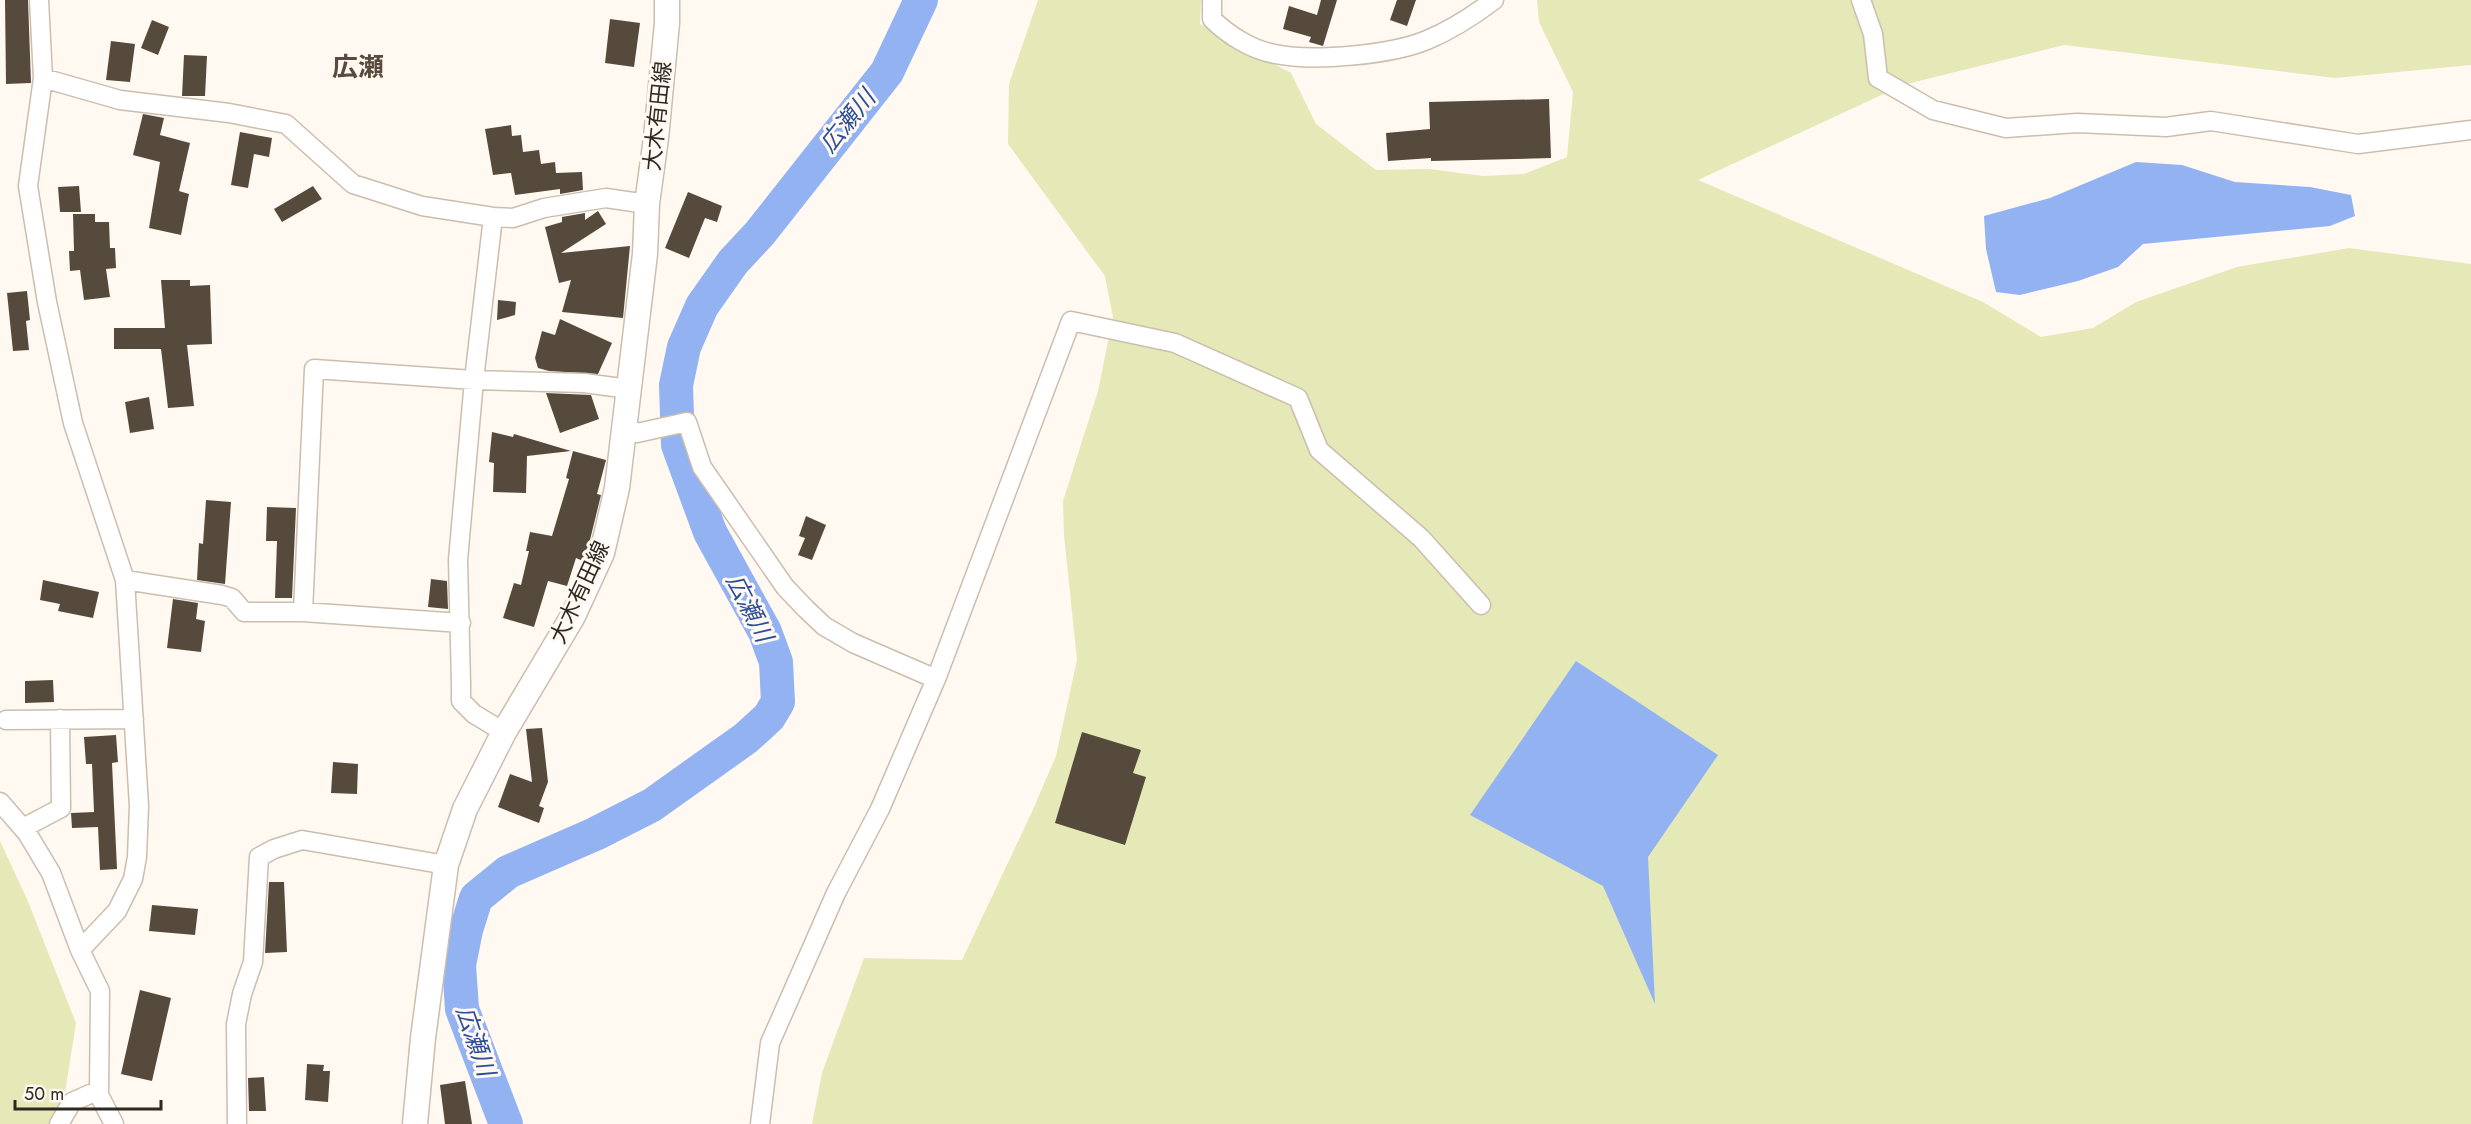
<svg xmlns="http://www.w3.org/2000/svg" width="2471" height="1124" viewBox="0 0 2471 1124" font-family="Jost,'Noto Sans JP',sans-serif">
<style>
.green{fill:#e5e8b7}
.water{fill:#92b2f2}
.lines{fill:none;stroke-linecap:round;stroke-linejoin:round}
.river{stroke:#92b2f2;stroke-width:34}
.building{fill:#564a3c}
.minor-casing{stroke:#ccbdad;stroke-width:21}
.secondary-casing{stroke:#ccbdad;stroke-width:27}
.minor{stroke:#fff;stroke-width:18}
.secondary{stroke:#fff;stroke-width:24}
.labels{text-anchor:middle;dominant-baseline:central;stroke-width:6;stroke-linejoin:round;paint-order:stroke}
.street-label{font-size:22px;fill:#2d2822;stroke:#fff9f2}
.water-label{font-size:24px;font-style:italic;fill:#2d4f99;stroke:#fff9f2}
.quarter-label{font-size:26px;font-weight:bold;fill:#584b3d;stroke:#fff9f2}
</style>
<rect width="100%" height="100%" fill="#fff9f2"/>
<!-- green -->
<path class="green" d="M1038 0H1201L1200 24 1291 73 1316 124 1376 170 1430 169 1483 176 1524 174 1567 157 1573 92 1539 22 1537 0H2471V65L2335 78 2064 45 1903 85 1698 180 1983 302 2041 337 2093 328 2136 302 2237 267 2349 248 2471 264V1124H812L822 1073 864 958 962 960 1031 814 1056 756 1077 660 1064 535 1063 501 1098 391 1113 317 1105 276 1008 144 1009 84Z
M0 841 27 899 76 1023 60 1124H0Z"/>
<!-- water -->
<path class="water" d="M2136 162 2182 165 2235 182 2310 187 2351 195 2355 216 2330 226 2143 244 2118 267 2078 281 2020 295 1996 292 1986 249 1984 216 2050 198Z
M1576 661 1718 755 1648 857 1655 1004 1603 886 1470 815Z"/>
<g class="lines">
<!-- river -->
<path class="river" d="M506 1124 462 1009 459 965 466 930 476 898 508 872 595 834 652 805 746 738 769 717 778 702 776 662 765 632 710 532 678 445 676 385 684 347 702 306 733 262 760 233 887 72 921 0"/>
</g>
<!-- building -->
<path class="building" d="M5 0H28L31 83 6 84Z
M1321 0H1337L1323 46 1309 42 1311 37 1283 29 1289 6 1317 15Z
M1397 0H1416L1407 26 1390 20Z
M610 19 640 23 634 67 605 63Z
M152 20 169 27 158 55 141 48Z
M111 41 135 44 130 82 106 80Z
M184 55 207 56 205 96H182Z
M1549 99 1551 158 1431 161V158L1388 161 1386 133 1430 129 1429 102Z
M143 114 164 118 160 135 190 143 179 191 189 194 181 235 149 228 160 162 133 155Z
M511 125 512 136 521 135 523 152 539 150 541 164 555 162 556 173 582 172 583 190 560 194V189L515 195 511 173 493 175 485 129Z
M240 132 272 138 269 157 254 154 248 188 231 185Z
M79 186 81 212H60L58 187Z
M313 186 322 199 282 222 274 209Z
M688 192 722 206 717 222 705 218 689 258 665 248Z
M598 211 606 224 561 253 630 246 623 318 562 312 571 280 559 283 545 227 562 222V217L585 213V220Z
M73 214H95V222H109L110 248H115L116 268 106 269 110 297 84 300 80 270 70 271 69 251H74Z
M161 280H190V286L210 285 212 344 187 345 194 406 168 408 161 349H114V328H165Z
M27 291 30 320 26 321 29 350 13 351 7 293Z
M498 300 516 302 515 315 497 320Z
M560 319 612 343 598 374 549 371 538 368 535 358 542 331 555 335Z
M546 393 591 395 599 419 560 433Z
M149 397 154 429 130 433 125 402Z
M492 432 513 437 514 434 571 451 527 456 526 493 493 492 494 463 489 462Z
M573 451 606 460 597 494 601 495 588 548 583 561 576 558 567 586 548 581 534 627 503 618 514 583 521 585 529 551H526L530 532 552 536 569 479 566 478Z
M206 500 231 502 225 584 197 580 199 543 203 544Z
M267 507 296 508 292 598H275L277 541H266Z
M806 516 826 525 812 560 798 555 805 538 799 536Z
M431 579 447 581 448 609 428 607Z
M43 580 99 592 93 618 58 611 60 604 40 600Z
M173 599 198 603 196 619 205 621 201 652 167 648Z
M53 680 54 702 25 703V681Z
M542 728 548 782 539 806 544 808 539 823 498 807 510 774 532 782 526 729Z
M1082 732 1141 750 1133 773 1146 777 1125 845 1055 823Z
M116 735 118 762 112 763 117 869 100 870 98 827 72 828 71 813 94 812 92 764H86L84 737Z
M333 762 358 764 357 794 331 793Z
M269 882H284L287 952 265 953Z
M152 905 198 909 195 935 149 931Z
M140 990 171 998 152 1081 121 1074Z
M307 1064 324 1065 323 1071H330L328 1102 305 1100Z
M264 1077 266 1111H249L248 1078Z
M465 1081 472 1124H445L440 1085Z"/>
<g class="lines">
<!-- minor casing -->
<g class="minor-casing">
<path id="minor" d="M39 0 43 78 28 186 47 302 73 423 125 580 139 806 137 857 133 879 117 911 80 950
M1212 0V19C1228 35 1252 50 1275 54 1313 62 1391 55 1427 40 1451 30 1473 16 1494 0
M1861 0 1873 34 1878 78 1933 110 2006 128 2077 123 2166 127 2211 121 2358 144 2471 130
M43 78 120 100 229 113 286 124 353 184 422 206 493 217 513 218 544 208 606 198 647 204
M493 217 474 380 458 560 461 684V701L474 714 504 732
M625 427 637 433 687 422 702 467 785 587 806 609 824 626 853 643 936 679
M125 580 222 595 232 598 244 612H303L461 623
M303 612 314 369 474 380 584 383 629 389
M6 720 134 719
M0 802 27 833 51 873 80 950 100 991 99 1095 114 1124
M23 828 61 808 60 719
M59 1124 72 1102 99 1090
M237 1124 236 1024 242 994 253 962 259 857 274 849 302 840 446 865
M760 1124 770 1043 836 893 880 809 936 679 1071 321 1175 343 1298 398 1319 450 1421 538 1481 605"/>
</g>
<!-- secondary casing -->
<g class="secondary-casing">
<path id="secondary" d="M415 1124 423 1038 446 865 465 809 504 732 573 616 602 553 617 488 645 254 647 204 656 138 667 23V0"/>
</g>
<!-- minor -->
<use href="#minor" class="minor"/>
<!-- secondary -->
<use href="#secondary" class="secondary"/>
</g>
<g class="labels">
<!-- street labels -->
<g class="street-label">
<text transform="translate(657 116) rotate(-84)">大木有田線</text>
<text transform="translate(579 592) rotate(-65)">大木有田線</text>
</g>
<!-- water labels -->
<g class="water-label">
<text transform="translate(847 121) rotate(-51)">広瀬川</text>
<text transform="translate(750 608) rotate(63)">広瀬川</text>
<text transform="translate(476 1041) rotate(71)">広瀬川</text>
</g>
<!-- quarter labels -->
<g class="quarter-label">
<text x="358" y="67">広瀬</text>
</g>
</g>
<!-- scale -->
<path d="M15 1100v9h146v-9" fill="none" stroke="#2d2822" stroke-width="3"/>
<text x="24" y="1100" font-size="18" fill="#2d2822" stroke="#fff9f2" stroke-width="4.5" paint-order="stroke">50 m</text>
</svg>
